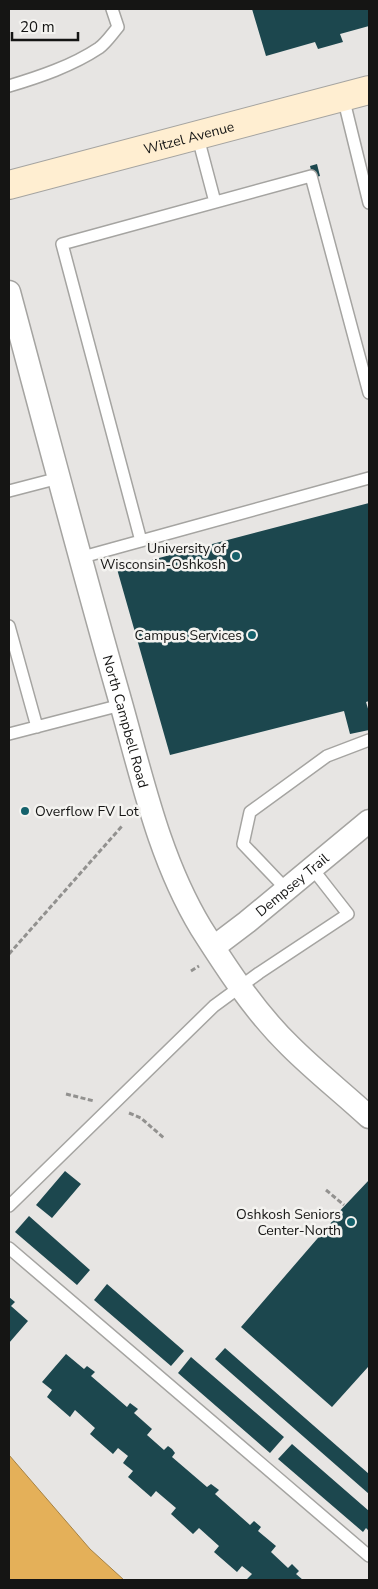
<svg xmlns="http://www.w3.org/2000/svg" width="378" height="1589" viewBox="0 0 378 1589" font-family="'Nunito Sans',sans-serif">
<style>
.water{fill:#e4b059;stroke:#a68244}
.building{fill:#1c474e}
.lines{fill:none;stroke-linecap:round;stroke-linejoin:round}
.lane-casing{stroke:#a5a4a1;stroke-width:14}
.street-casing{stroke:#a5a4a1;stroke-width:25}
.secondary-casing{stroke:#a5a4a1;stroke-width:30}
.path{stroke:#92918f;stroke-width:3;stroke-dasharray:5 2.5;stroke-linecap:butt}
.lane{stroke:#fff;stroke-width:11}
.street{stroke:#fff;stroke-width:22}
.secondary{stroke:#ffeed1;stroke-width:28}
.poi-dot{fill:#14616b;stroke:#f4f3f0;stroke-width:2}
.labels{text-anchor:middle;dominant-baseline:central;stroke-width:5;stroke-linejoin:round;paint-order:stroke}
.street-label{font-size:14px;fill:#151514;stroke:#f4f3f0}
.poi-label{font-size:14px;fill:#151514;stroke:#f4f3f0;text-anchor:end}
</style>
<rect width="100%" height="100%" fill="#e7e5e3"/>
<!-- water -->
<path class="water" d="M9 1455 90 1549 124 1580H9Z"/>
<!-- building -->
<path class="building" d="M252 9H369V26L340 34 343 42 318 49 315 42 266 56Z
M317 164 320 176 313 178 310 166Z
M369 503V701L366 702 369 712V730L350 734 344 711 170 755 117 569Z
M65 1171 81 1184 52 1218 36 1205Z
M369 1180V1368L368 1367 332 1407 241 1327 336 1217 335 1216Z
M29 1216 90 1270 77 1285 15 1232Z
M107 1284 184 1351 171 1366 94 1300Z
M9 1297 15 1302 11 1306 28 1321 9 1343Z
M225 1348 369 1474V1494L215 1359Z
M66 1354 84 1369 87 1366 95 1372 91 1376 127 1407 130 1403 138 1409 134 1413 152 1429 147 1435 164 1450 168 1446 172 1449 175 1453 172 1457 207 1487 211 1484 219 1490 215 1494 250 1525 254 1521 261 1527 258 1531 276 1546 271 1552 288 1568 292 1564 299 1571 296 1574 303 1580H246L252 1574 242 1566 237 1572 214 1552 219 1546 199 1528 193 1534 171 1514 176 1508 156 1491 151 1497 128 1477 133 1471 123 1463 128 1456 118 1448 113 1454 90 1434 95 1428 75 1410 70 1417 47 1397 52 1390 42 1382Z
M191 1357 284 1437 270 1453 178 1373Z
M292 1444 369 1511V1531L366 1528 363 1532 278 1459Z"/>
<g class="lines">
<!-- lane casing -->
<g class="lane-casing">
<path id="lane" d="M9 86C39 77 72 66 99 48 106 43 112 34 118 27L112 9
M343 97 369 203
M197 134 215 202
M9 491 59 478
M141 541 62 244 311 176 369 393
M79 558 369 478
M9 626 37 727
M9 734 121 705
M287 890 243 844 250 812 327 756 369 740
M9 1206 214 1006 259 973 348 914 312 868
M9 1248 369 1556"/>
</g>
<!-- street casing -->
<g class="street-casing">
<g id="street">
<path id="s1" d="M9 292C45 426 80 560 118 693 141 773 158 857 201 928 227 969 255 1012 290 1046 315 1071 343 1093 369 1117"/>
<path id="s2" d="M214 947 247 922 369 821"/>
</g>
</g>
<!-- secondary casing -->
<g class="secondary-casing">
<g id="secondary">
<path id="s3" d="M9 185 369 90"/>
</g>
</g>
<!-- path -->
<path class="path" d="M9 954 123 825
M191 971 199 966
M66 1094 94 1101
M129 1113 141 1118 165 1139
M326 1190 344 1205"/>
<!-- lane -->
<use href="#lane" class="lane"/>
<!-- street -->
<use href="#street" class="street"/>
<!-- secondary -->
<use href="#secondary" class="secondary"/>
</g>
<!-- markers -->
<g class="poi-dot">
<circle cx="236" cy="556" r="5"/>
<circle cx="252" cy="635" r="5"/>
<circle cx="25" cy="811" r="5"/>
<circle cx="351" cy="1222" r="5"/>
</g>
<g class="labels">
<!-- street labels -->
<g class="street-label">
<text stroke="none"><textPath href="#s3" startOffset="186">Witzel Avenue</textPath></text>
<text stroke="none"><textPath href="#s1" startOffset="445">North Campbell Road</textPath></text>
<text stroke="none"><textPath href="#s2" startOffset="100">Dempsey Trail</textPath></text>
</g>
<!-- poi labels -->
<g class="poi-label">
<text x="226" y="548">University of<tspan x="226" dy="16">Wisconsin-Oshkosh</tspan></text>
<text x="242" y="635">Campus Services</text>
<text x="35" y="811" text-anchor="start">Overflow FV Lot</text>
<text x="341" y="1214">Oshkosh Seniors<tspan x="341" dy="16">Center-North</tspan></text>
</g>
</g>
<!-- border -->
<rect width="378" height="1589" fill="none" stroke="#151514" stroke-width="20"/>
<!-- scale -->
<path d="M12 32v8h66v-8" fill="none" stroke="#151514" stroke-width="2.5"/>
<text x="20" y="32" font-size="15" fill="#151514" stroke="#f4f3f0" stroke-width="4" paint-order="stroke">20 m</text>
</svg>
